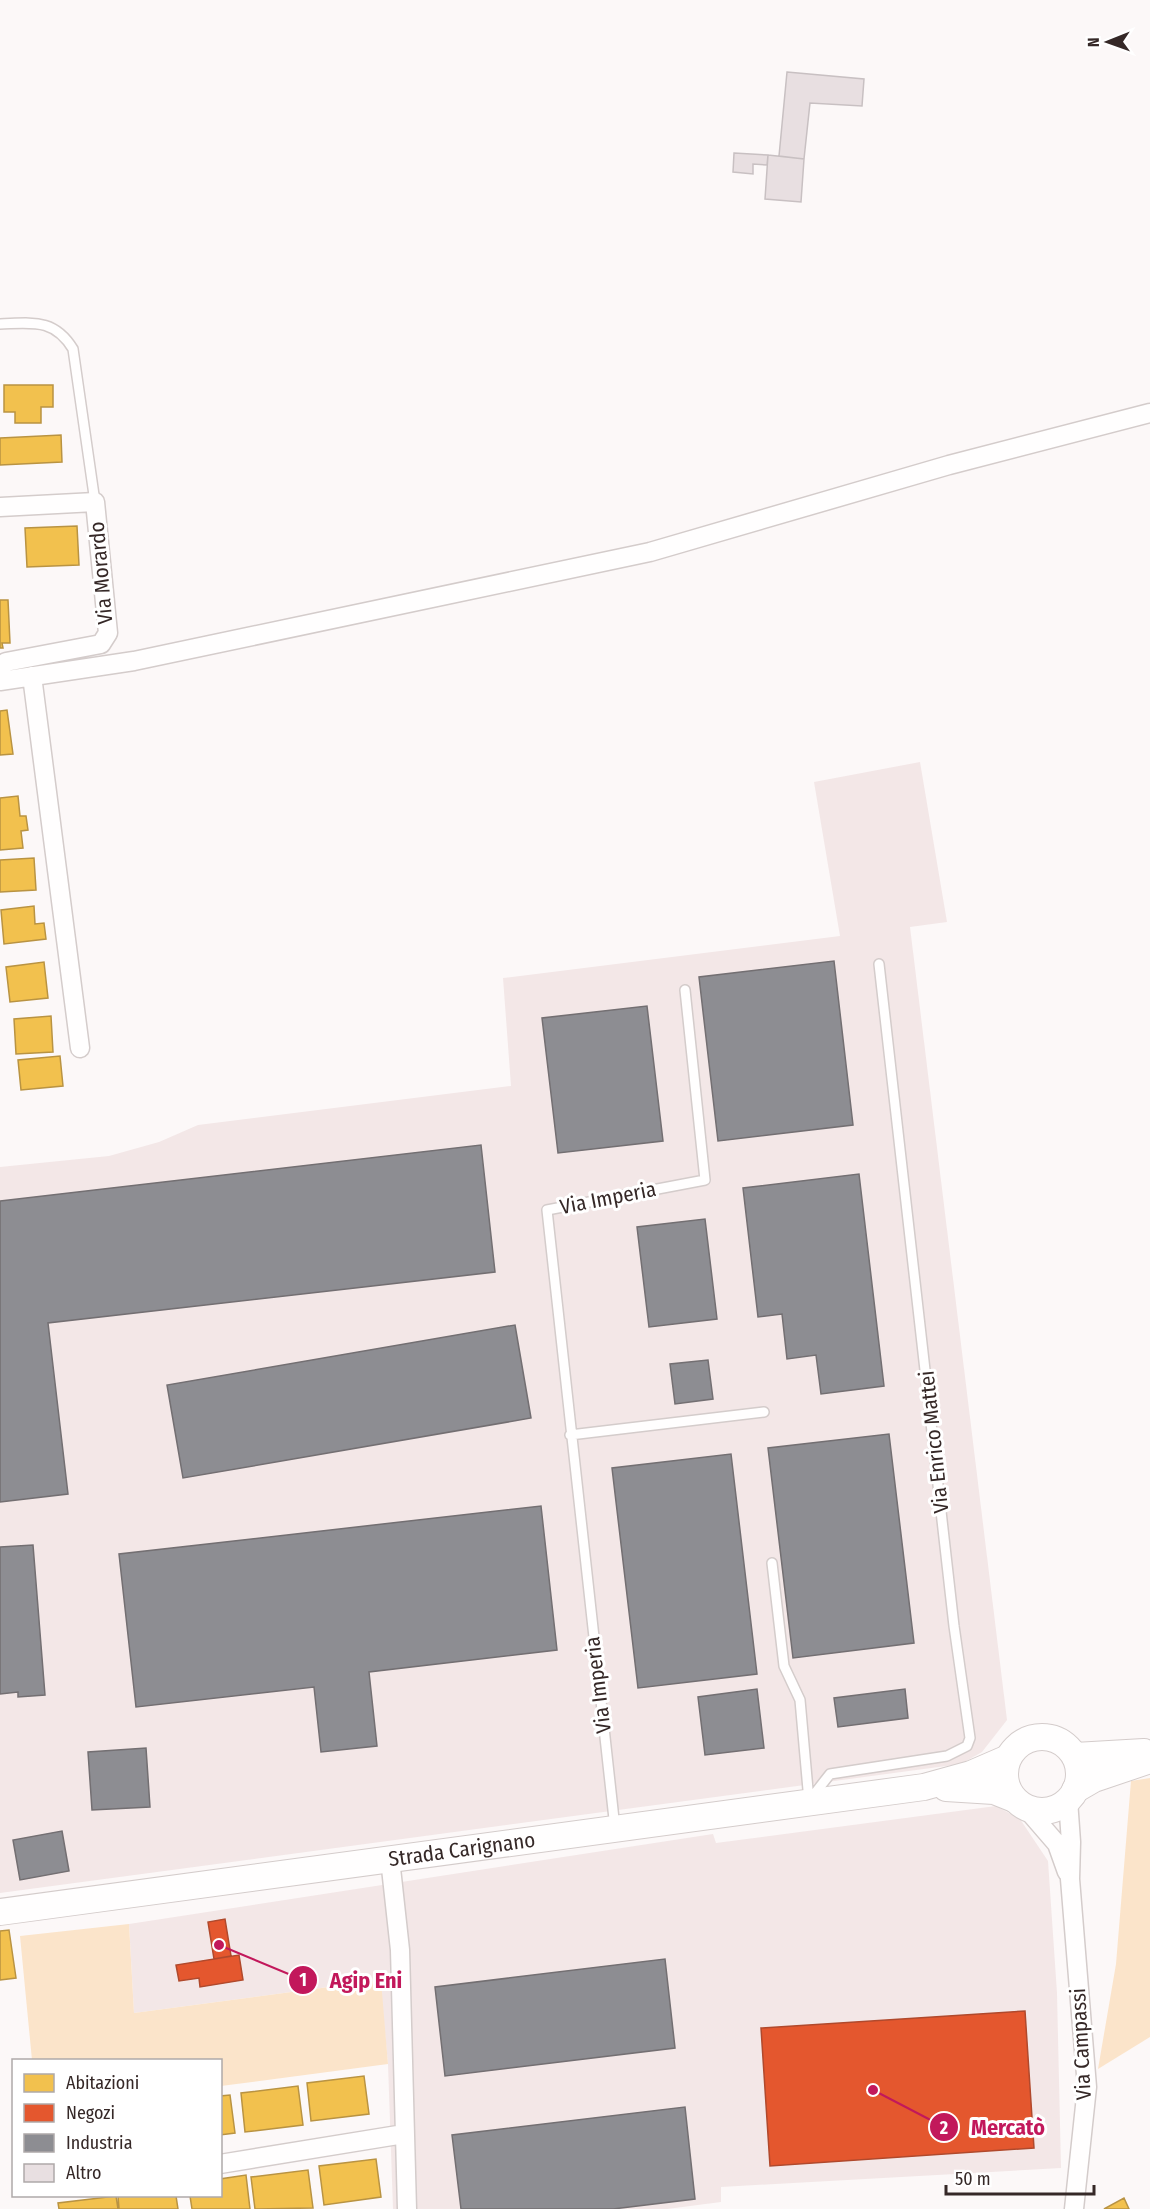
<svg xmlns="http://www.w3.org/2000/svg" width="1150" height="2209" viewBox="0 0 1150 2209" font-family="'Fira Sans Condensed',sans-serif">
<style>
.built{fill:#f3e7e7}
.green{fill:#fbe4ca}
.homes{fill:#f2c14e;stroke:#b99342;stroke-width:1.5}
.shops{fill:#e4572e;stroke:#b0492c;stroke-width:1.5}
.industry{fill:#8d8d92;stroke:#736f72;stroke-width:1.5}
.building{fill:#e8dfe1;stroke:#c8c0c2;stroke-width:1.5}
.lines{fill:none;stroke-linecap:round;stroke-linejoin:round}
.lane-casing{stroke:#d4cccb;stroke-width:12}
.street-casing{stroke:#d4cccb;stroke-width:21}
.secondary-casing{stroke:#d4cccb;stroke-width:28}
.lane{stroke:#fffefe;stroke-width:9}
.street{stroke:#fffefe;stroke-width:18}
.secondary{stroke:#fffefe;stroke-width:26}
.labels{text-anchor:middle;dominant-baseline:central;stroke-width:6;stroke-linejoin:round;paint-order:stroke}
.street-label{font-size:21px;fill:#352827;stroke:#fff}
.leader{fill:none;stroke:#c2185b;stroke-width:2}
.callout-dot{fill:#c2185b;stroke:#fff;stroke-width:2}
.mark-label{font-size:18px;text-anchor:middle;font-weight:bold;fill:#fff}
.callout-label{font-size:22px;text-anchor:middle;font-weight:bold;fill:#c2185b;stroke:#fff;stroke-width:6;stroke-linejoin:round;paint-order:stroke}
</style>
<rect width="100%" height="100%" fill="#fcf8f8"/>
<!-- built -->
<path class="built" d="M920 762 947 922 910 927 1007 1720 982 1752 961 1764 0 1893V1167L109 1156 159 1142 198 1125 511 1086 503 978 840 936 814 782Z
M996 1806 1020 1819 1048 1861 1057 1993 1061 2168 721 2187V2202L667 2209H393L388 2064 380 1980 134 2013 129 1924 713 1834 716 1843Z"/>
<!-- green -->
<path class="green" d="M1150 1778V2037L1098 2069 1116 1964 1131 1781Z
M129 1924 134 2013 381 1980 388 2064 221 2086 220 2060H32L20 1936Z"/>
<!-- homes -->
<path class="homes" d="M4 385H53V407H41V423H15V412H4Z
M61 435 62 462 0 465V438Z
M77 526 79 565 27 567 25 528Z
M0 600H8L10 643H2L3 648H0Z
M7 710 13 754 0 755V711Z
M18 796 20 816H26L28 830 21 831 23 848 0 850V798Z
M34 858 36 890 0 892V860Z
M34 906 35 924 44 923 46 939 4 944 1 910Z
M44 962 48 998 10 1002 6 967Z
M51 1016 53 1052 16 1054 14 1019Z
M60 1056 63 1086 21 1090 18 1060Z
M9 1930 16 1978 0 1980V1931Z
M364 2076 369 2114 311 2121 307 2083Z
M298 2086 303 2125 245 2132 241 2093Z
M230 2095 235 2133 220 2135V2096Z
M376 2159 381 2197 324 2205 319 2166Z
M308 2170 313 2208 255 2209 251 2177Z
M246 2175 250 2209H192L190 2196H220V2179Z
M116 2196 118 2209H59L58 2203Z
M118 2196H176L178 2209H119Z
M1124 2198 1129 2209H1104Z"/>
<!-- shops -->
<path class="shops" d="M225 1919 231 1956 214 1959 208 1922Z
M239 1955 243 1980 200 1987 199 1978 179 1981 176 1965Z
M1025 2011 1034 2148 770 2166 761 2028Z"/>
<!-- industry -->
<path class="industry" d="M834 961 853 1125 718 1141 699 977Z
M647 1006 663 1141 558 1153 542 1018Z
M481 1145 495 1272 48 1323 68 1494 0 1502V1201Z
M859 1174 884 1386 821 1394 816 1355 787 1359 782 1314 758 1317 743 1188Z
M705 1219 717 1319 649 1327 637 1227Z
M515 1325 531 1418 183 1478 167 1385Z
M708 1360 713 1399 675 1404 670 1364Z
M889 1434 914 1643 793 1658 768 1448Z
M731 1454 757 1674 638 1688 612 1468Z
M541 1506 557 1650 369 1672 377 1746 321 1752 314 1687 136 1707 119 1554Z
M33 1545 45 1695 18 1697V1692L0 1694V1547Z
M757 1689 764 1748 705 1755 698 1697Z
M905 1689 908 1718 838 1727 834 1698Z
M146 1748 150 1807 92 1810 88 1752Z
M62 1831 69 1871 20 1880 13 1840Z
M665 1959 675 2048 445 2076 435 1987Z
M685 2107 695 2199 613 2209H461L452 2135Z"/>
<!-- building -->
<path class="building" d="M787 72 864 79 862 106 810 103 804 159 779 156Z
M734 153 768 155 767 165 753 164V174L733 172Z
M768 155 804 159 801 202 765 199Z"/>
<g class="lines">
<!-- lane casing -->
<g class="lane-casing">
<path id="lane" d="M0 324C32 323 54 318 73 349L95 502
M570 1435 764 1412
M772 1563 784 1666 800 1700 809 1801
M812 1797 830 1774 947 1756 967 1746 970 1738 954 1626 879 964
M615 1828 547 1210 705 1180 685 990"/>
</g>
<!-- street casing -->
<g class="street-casing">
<path id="street" d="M0 507 95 502 108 633 101 644 6 662 0 668
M32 676 80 1048
M0 681 134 661 650 552 949 465 1150 413
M1068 1800 1071 1842 1070 1879 1087 2087 1074 2209
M1025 1807 1057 1844 1067 1872
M390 1859 400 1950 407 2209
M220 2164 404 2134"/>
</g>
<!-- secondary casing -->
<g class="secondary-casing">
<g id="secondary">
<circle cx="1042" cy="1774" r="37"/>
<path d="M1075 1756 1144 1752"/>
<path d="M946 1788 994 1791 1014 1799"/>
<path d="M1075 1790 1094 1779 1150 1760"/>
<path id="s1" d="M0 1912 924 1787 971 1774 1008 1758"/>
</g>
</g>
<!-- lane -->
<use href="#lane" class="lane"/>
<!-- street -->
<use href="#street" class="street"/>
<!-- secondary -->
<use href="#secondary" class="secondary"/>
</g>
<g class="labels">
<!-- street labels -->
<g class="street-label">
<text transform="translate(101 573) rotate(-95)">Via Morardo</text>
<text transform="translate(608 1198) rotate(-11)">Via Imperia</text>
<text transform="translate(934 1442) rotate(-96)">Via Enrico Mattei</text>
<text transform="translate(598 1685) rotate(-97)">Via Imperia</text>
<text stroke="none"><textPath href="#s1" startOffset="466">Strada Carignano</textPath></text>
<text transform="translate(1081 2044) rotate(-93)">Via Campassi</text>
</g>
</g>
<!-- callouts -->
<path class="leader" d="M219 1945L303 1980M873 2090L944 2127"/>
<g class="callout-dot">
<circle cx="219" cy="1945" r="6"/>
<circle cx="873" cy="2090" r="6"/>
<circle cx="303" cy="1980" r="15"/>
<circle cx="944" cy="2127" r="15"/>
</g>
<g class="mark-label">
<text x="303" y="1986">1</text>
<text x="944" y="2134">2</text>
</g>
<g class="callout-label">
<text x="366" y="1988">Agip Eni</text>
<text x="1008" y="2135">Mercatò</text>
</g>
<!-- legend -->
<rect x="12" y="2059" width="210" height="138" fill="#ffffff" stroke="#aea9a9" stroke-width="1.5"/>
<rect x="24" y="2074" width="30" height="18" fill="#f2c14e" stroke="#aea9a9" stroke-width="1.5"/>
<text x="66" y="2089" font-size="18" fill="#352827">Abitazioni</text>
<rect x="24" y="2104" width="30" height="18" fill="#e4572e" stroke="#aea9a9" stroke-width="1.5"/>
<text x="66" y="2119" font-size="18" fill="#352827">Negozi</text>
<rect x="24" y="2134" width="30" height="18" fill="#8d8d92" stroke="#aea9a9" stroke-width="1.5"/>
<text x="66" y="2149" font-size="18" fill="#352827">Industria</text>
<rect x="24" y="2164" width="30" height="18" fill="#e8dfe1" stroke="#aea9a9" stroke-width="1.5"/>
<text x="66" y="2179" font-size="18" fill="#352827">Altro</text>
<!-- north arrow -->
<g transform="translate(1108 42) rotate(269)" stroke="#ffffff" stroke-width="4.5" paint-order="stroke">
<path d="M0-4.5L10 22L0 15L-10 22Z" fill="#352827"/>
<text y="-9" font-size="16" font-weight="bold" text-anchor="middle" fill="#352827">N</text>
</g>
<!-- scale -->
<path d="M946 2185v9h148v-9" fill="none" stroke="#352827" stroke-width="3"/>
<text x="955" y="2185" font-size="18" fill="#352827" stroke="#ffffff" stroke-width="4.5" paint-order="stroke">50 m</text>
</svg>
